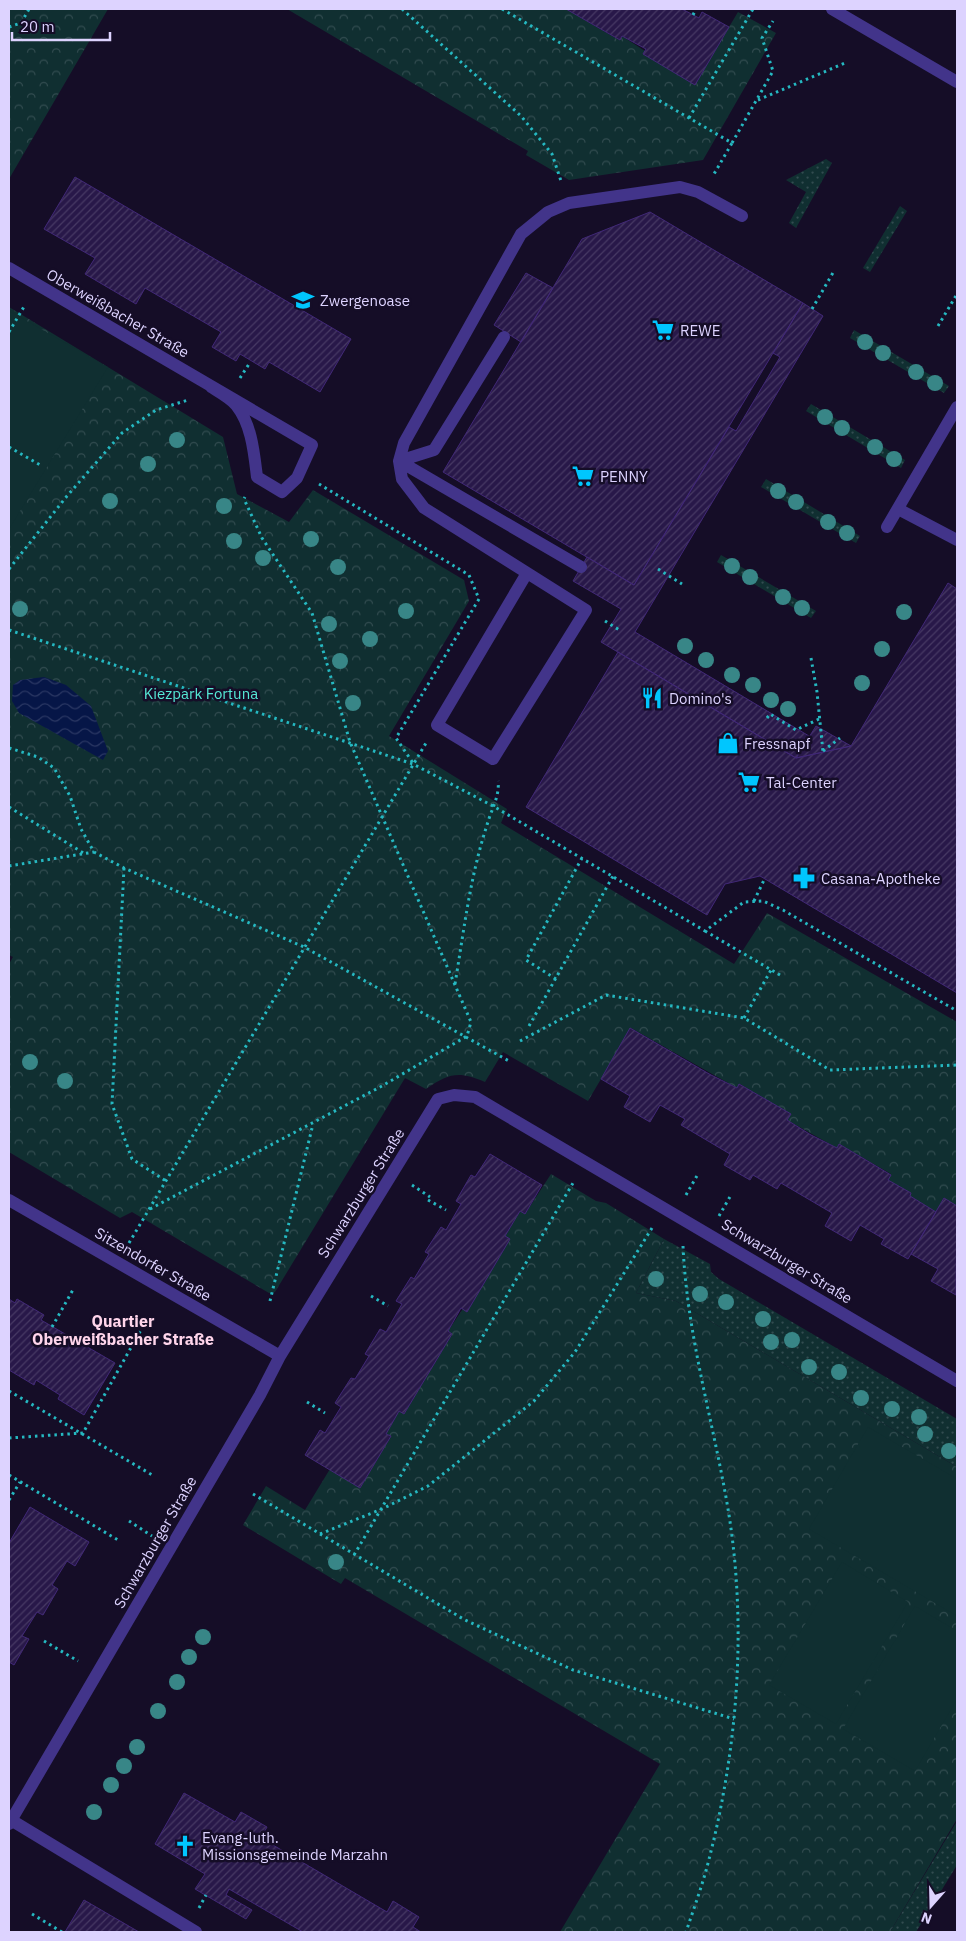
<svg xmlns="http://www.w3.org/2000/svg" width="966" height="1941" viewBox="0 0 966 1941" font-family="'IBM Plex Sans',sans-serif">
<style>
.grass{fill:url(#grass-dots)}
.forest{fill:url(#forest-crowns)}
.garden{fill:#102f31}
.water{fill:url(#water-waves)}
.building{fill:url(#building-hatch);stroke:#412877}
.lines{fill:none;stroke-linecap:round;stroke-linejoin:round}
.path{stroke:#25b8c1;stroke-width:3;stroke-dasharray:2.5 4;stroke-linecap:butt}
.minor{stroke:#42348a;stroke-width:12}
.tree{fill:#388687}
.labels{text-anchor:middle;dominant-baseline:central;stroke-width:5;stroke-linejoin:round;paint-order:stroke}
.poi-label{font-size:15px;fill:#ddd3ff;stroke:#150d27;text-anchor:start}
.street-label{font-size:15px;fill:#ddd3ff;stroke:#150d27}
.park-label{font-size:15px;fill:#55e9d6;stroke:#150d27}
.neighbourhood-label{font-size:16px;font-weight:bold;fill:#ffd5eb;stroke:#150d27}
</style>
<defs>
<pattern id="grass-dots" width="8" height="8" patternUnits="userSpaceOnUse" patternTransform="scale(1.25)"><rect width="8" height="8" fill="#102f31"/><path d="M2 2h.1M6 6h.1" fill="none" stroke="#324c50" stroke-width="1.8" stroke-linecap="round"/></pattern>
<pattern id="forest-crowns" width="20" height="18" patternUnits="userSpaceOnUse" patternTransform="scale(1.25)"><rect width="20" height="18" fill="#102f31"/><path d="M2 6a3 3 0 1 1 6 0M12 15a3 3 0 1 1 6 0" fill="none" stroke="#324c50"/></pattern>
<pattern id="water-waves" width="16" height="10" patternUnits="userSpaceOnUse" patternTransform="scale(1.25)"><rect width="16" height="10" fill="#061647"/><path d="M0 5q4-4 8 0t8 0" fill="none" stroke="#2a3763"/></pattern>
<pattern id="building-hatch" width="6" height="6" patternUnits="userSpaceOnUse" patternTransform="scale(1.25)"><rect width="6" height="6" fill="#281849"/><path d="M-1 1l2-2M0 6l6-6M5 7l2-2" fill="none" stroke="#473964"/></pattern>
</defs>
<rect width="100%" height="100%" fill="#150d27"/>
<!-- grass -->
<path class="grass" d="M826 159 832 163 796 228 789 223 806 192 786 180Z
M900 206 907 211 870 272 863 268Z
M854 330 949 386 944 393 850 338Z
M811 404 905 460 901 468 806 411Z
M766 479 860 536 856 543 761 487Z
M721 555 816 611 811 618 717 562Z
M664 1239 710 1264 711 1272 719 1279 957 1419V1467L676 1301 636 1293Z
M957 1821V1865L916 1932H890Z"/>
<!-- forest -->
<path class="forest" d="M9 9H108L9 179Z
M287 9H566L619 40 622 36 695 84 738 12 776 33 703 160 569 180 526 155 528 151Z
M9 307 223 437 237 494 289 522 313 490 464 580 469 601 389 736 507 809 501 823 734 964 767 913 957 1022V1206L944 1198 936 1212 910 1196 911 1193 888 1180 891 1174 839 1144 837 1148 787 1120 790 1114 740 1084 737 1088 631 1028 588 1101 503 1052 485 1082C459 1071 449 1073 426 1089L405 1078 275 1292 269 1293 132 1212 120 1218 9 1152V964L13 957 9 955Z
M551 1174 596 1201 606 1203 664 1239 636 1293 676 1301 957 1467V1819L890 1932H560L660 1764 345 1578 341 1584 243 1525 266 1486 305 1510 330 1469 360 1488 391 1436 386 1434 399 1411 404 1414 452 1334 448 1331 510 1239 505 1236 520 1211 525 1214Z"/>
<!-- garden -->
<path class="garden" d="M9 311 108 367 9 529Z
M868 1427 957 1479V1616L809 1529Z
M842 1562 908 1602 836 1724 769 1685Z
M915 1606 957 1631V1699L915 1771 843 1729Z"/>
<!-- water -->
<path class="water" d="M44 677 66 685 91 706 108 751 103 760 19 713 12 701 13 685 20 680Z"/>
<!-- building -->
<path class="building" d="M566 9H682L699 18 702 12 729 27 695 85 643 54 646 49 622 36 620 40Z
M75 177 351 339 320 392 269 362 265 369 240 354 236 361 212 347 221 332 145 288 136 304 85 274 95 258 44 229Z
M650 212 803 303 634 585 443 472 582 239Z
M526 273 553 288 521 342 494 325Z
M803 303 823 316 635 632 809 736 796 758 601 642 621 609 573 581 587 557 634 585 729 427 736 431 780 357 773 353Z
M948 583 957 589V993L760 876 725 884 707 915 526 807 618 652 796 758 851 746Z
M816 726 851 746 796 758Z
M630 1028 711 1075 737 1088 739 1084 791 1114 787 1120 811 1135 837 1148 839 1144 891 1175 888 1180 911 1193 910 1196 936 1212 908 1259 881 1244 884 1239 860 1225 851 1241 825 1226 832 1213 781 1183 777 1189 753 1175 750 1180 724 1165 730 1154 681 1125 685 1119 660 1105 650 1122 624 1107 630 1096 601 1079Z
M490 1154 542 1185 525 1214 520 1211 505 1236 510 1239 467 1312 461 1308 448 1331 452 1334 404 1414 399 1411 386 1434 391 1436 360 1488 305 1455 320 1430 325 1433 341 1407 335 1403 351 1378 355 1379 369 1356 365 1354 380 1329 386 1332 402 1304 396 1301 411 1277 414 1279 429 1254 425 1252 441 1227 446 1230 461 1204 456 1201 471 1175 475 1177Z
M944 1198 957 1206 956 1295 931 1281 938 1269 911 1254Z
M9 1299 15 1303 17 1299 44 1315 41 1320 115 1363 84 1415 58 1399 60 1395 36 1380 34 1385 9 1370Z
M30 1507 89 1542 75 1566 67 1561 52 1585 58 1589 43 1615 37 1612 22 1636 29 1639 14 1665 9 1662V1543Z
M184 1793 235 1822 241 1812 267 1827 261 1838 387 1912 393 1901 419 1917 413 1927 421 1932H303L229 1889 226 1895 252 1910 246 1919 195 1889 205 1874 155 1844Z
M84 1900 139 1932H65Z"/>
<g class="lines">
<!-- path -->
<path class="path" d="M402 9 521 116 552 154 561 181
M502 9 732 143 714 174
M693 15 696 9
M9 27 21 23 29 9
M758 100 845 63
M689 118 753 9
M732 143 773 71 762 38 773 21
M812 309 834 271
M938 326 957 294
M9 332 25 305
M240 378 249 364
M9 447 42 466
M319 484 469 575 479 599 396 738 413 763
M9 569 67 496 122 433 156 410 188 400
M658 569 682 584
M605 621 621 631
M9 630 413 764 493 806 705 931 744 902 763 901 783 910 957 1011
M811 658 817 692 823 752
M767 718 770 714 796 730 819 719
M9 748 38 757 54 768 70 796 81 829 94 852 124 868 304 947 509 1061
M823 751 840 738
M9 807 85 854
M9 866 94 852
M124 868 112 1104 132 1159 166 1181
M754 901 765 878
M705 931 780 975
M556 979 526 960 582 858
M455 984C464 930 470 877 487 825 491 810 500 796 498 781
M744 1018 771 970
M529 1026 613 876
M520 1041 606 995 744 1018 830 1070 957 1065
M412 1185 430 1197
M686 1195 698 1174
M428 1200 446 1210
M150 1209 382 1086 467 1036 471 1022 350 742 312 613 262 538 244 499 245 497
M719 1216 731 1195
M129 1243 426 743
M683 1246C687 1334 712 1417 727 1503 748 1623 738 1750 707 1867 701 1889 693 1911 686 1932
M371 1296 388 1306
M270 1301 313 1124
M52 1327 74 1288
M9 1391 154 1476
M307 1402 325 1413
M9 1438 83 1433 142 1328
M9 1475 118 1540
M253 1494 465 1620 573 1670 734 1719
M9 1500 20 1482
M129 1521 152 1536
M320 1534 382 1509 428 1486 534 1401 575 1352 652 1228
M354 1555 573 1183
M44 1641 78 1661
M199 1908 206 1895
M32 1914 62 1932"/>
<!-- minor -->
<path class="minor" d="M832 9 957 82
M9 268 312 445 297 478 282 492 257 477C254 453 252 425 236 405 230 398 219 392 211 387
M399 461 581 567
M399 461 434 450 504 337
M898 509 957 540
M887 527 957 407
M527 573 437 725 493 759 586 610 424 508 402 479 399 461 404 443 521 234 548 212 569 203 680 187 698 192 742 216
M9 1200 280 1356
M11 1820 196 1932
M9 1824 260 1395 280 1356 438 1099 454 1095 475 1097 957 1381"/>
</g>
<!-- trees -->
<g class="tree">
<circle cx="865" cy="342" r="8"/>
<circle cx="883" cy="353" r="8"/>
<circle cx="916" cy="372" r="8"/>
<circle cx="935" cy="383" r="8"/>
<circle cx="825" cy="417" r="8"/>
<circle cx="842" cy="428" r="8"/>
<circle cx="177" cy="440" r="8"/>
<circle cx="875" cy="447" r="8"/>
<circle cx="894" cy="459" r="8"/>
<circle cx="148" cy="464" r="8"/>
<circle cx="778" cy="491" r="8"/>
<circle cx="110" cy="501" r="8"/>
<circle cx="796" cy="502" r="8"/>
<circle cx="224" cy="506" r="8"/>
<circle cx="828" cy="522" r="8"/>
<circle cx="847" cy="533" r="8"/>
<circle cx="311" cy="539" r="8"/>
<circle cx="234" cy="541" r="8"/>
<circle cx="263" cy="558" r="8"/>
<circle cx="732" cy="566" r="8"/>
<circle cx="338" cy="567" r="8"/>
<circle cx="750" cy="577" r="8"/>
<circle cx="783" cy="597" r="8"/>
<circle cx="802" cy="608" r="8"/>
<circle cx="20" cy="609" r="8"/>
<circle cx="406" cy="611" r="8"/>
<circle cx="904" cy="612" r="8"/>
<circle cx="329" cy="624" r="8"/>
<circle cx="370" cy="639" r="8"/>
<circle cx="685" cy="646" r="8"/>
<circle cx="882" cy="649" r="8"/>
<circle cx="706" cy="660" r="8"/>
<circle cx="340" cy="661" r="8"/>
<circle cx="732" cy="675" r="8"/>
<circle cx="862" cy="683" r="8"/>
<circle cx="753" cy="685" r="8"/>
<circle cx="771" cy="700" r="8"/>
<circle cx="353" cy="703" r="8"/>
<circle cx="788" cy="709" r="8"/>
<circle cx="30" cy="1062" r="8"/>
<circle cx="65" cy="1081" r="8"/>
<circle cx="656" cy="1279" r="8"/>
<circle cx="700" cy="1294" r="8"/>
<circle cx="726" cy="1302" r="8"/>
<circle cx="763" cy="1319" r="8"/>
<circle cx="792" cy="1340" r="8"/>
<circle cx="771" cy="1342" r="8"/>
<circle cx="809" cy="1367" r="8"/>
<circle cx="839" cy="1372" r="8"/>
<circle cx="861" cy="1398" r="8"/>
<circle cx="892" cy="1409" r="8"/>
<circle cx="919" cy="1417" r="8"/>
<circle cx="925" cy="1434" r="8"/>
<circle cx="949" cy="1451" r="8"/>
<circle cx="336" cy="1562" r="8"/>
<circle cx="203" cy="1637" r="8"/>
<circle cx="189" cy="1657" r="8"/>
<circle cx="177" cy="1682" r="8"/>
<circle cx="158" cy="1711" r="8"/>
<circle cx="137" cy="1747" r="8"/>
<circle cx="124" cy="1766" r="8"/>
<circle cx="111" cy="1785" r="8"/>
<circle cx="94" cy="1812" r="8"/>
</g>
<!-- icons -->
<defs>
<g id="school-bare" transform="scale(1.725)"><path d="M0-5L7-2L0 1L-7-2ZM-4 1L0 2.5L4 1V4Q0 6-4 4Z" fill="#00c6fe" stroke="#150d27" stroke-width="2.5" paint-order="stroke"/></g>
<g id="supermarket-bare" transform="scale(1.725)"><path d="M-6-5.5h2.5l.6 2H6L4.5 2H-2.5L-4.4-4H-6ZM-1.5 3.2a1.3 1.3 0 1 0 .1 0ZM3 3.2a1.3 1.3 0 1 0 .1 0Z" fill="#00c6fe" stroke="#150d27" stroke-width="2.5" paint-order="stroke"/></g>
<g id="restaurant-bare" transform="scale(1.725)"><path d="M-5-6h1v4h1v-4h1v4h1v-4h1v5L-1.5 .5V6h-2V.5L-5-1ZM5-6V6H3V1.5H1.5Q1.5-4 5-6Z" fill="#00c6fe" stroke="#150d27" stroke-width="2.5" paint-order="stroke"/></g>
<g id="shop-bare" transform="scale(1.725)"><path d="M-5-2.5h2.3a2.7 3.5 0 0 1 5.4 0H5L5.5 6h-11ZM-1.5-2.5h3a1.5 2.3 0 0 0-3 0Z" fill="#00c6fe" stroke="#150d27" stroke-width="2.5" paint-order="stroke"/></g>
<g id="pharmacy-bare" transform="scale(1.725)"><path d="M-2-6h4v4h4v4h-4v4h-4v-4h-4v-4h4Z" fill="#00c6fe" stroke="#150d27" stroke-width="2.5" paint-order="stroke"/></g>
<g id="church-bare" transform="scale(1.725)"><path d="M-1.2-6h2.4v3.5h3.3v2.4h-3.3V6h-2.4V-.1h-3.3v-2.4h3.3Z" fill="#00c6fe" stroke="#150d27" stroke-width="2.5" paint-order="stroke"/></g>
</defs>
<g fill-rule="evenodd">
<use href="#school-bare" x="303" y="300"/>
<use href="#supermarket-bare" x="663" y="330"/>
<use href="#supermarket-bare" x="583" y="476"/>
<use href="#restaurant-bare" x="652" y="698"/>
<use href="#shop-bare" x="728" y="743"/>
<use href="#supermarket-bare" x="749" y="782"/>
<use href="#pharmacy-bare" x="804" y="878"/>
<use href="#church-bare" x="185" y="1846"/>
</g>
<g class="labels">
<!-- poi labels -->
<g class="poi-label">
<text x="320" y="300">Zwergenoase</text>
<text x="680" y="330">REWE</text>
<text x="600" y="476">PENNY</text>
<text x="669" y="698">Domino's</text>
<text x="744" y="743">Fressnapf</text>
<text x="766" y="782">Tal-Center</text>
<text x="821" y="878">Casana-Apotheke</text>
<text x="202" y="1837">Evang-luth.<tspan x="202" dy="17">Missionsgemeinde Marzahn</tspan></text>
</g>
<!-- street labels -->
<g class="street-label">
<text transform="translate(118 313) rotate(30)">Oberweißbacher Straße</text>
<text transform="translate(361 1193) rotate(-58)">Schwarzburger Straße</text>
<text transform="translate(787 1261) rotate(31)">Schwarzburger Straße</text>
<text transform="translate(153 1264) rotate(30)">Sitzendorfer Straße</text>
<text transform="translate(155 1542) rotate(-60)">Schwarzburger Straße</text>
</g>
<!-- park labels -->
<g class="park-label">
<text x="201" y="693">Kiezpark Fortuna</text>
</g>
<!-- neighbourhood labels -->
<g class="neighbourhood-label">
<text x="123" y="1321">Quartier<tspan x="123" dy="18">Oberweißbacher Straße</tspan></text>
</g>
</g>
<!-- border -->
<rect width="966" height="1941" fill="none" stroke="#ddd3ff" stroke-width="20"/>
<!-- north arrow -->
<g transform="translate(931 1906) rotate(200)" stroke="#150d27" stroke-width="4" paint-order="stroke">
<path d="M0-4L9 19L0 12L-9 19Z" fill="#ddd3ff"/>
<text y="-8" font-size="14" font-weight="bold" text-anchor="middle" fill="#ddd3ff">N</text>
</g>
<!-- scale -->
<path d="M12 32v8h98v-8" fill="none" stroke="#ddd3ff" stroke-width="2.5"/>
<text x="20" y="32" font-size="15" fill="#ddd3ff" stroke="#150d27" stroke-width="4" paint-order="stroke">20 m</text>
</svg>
